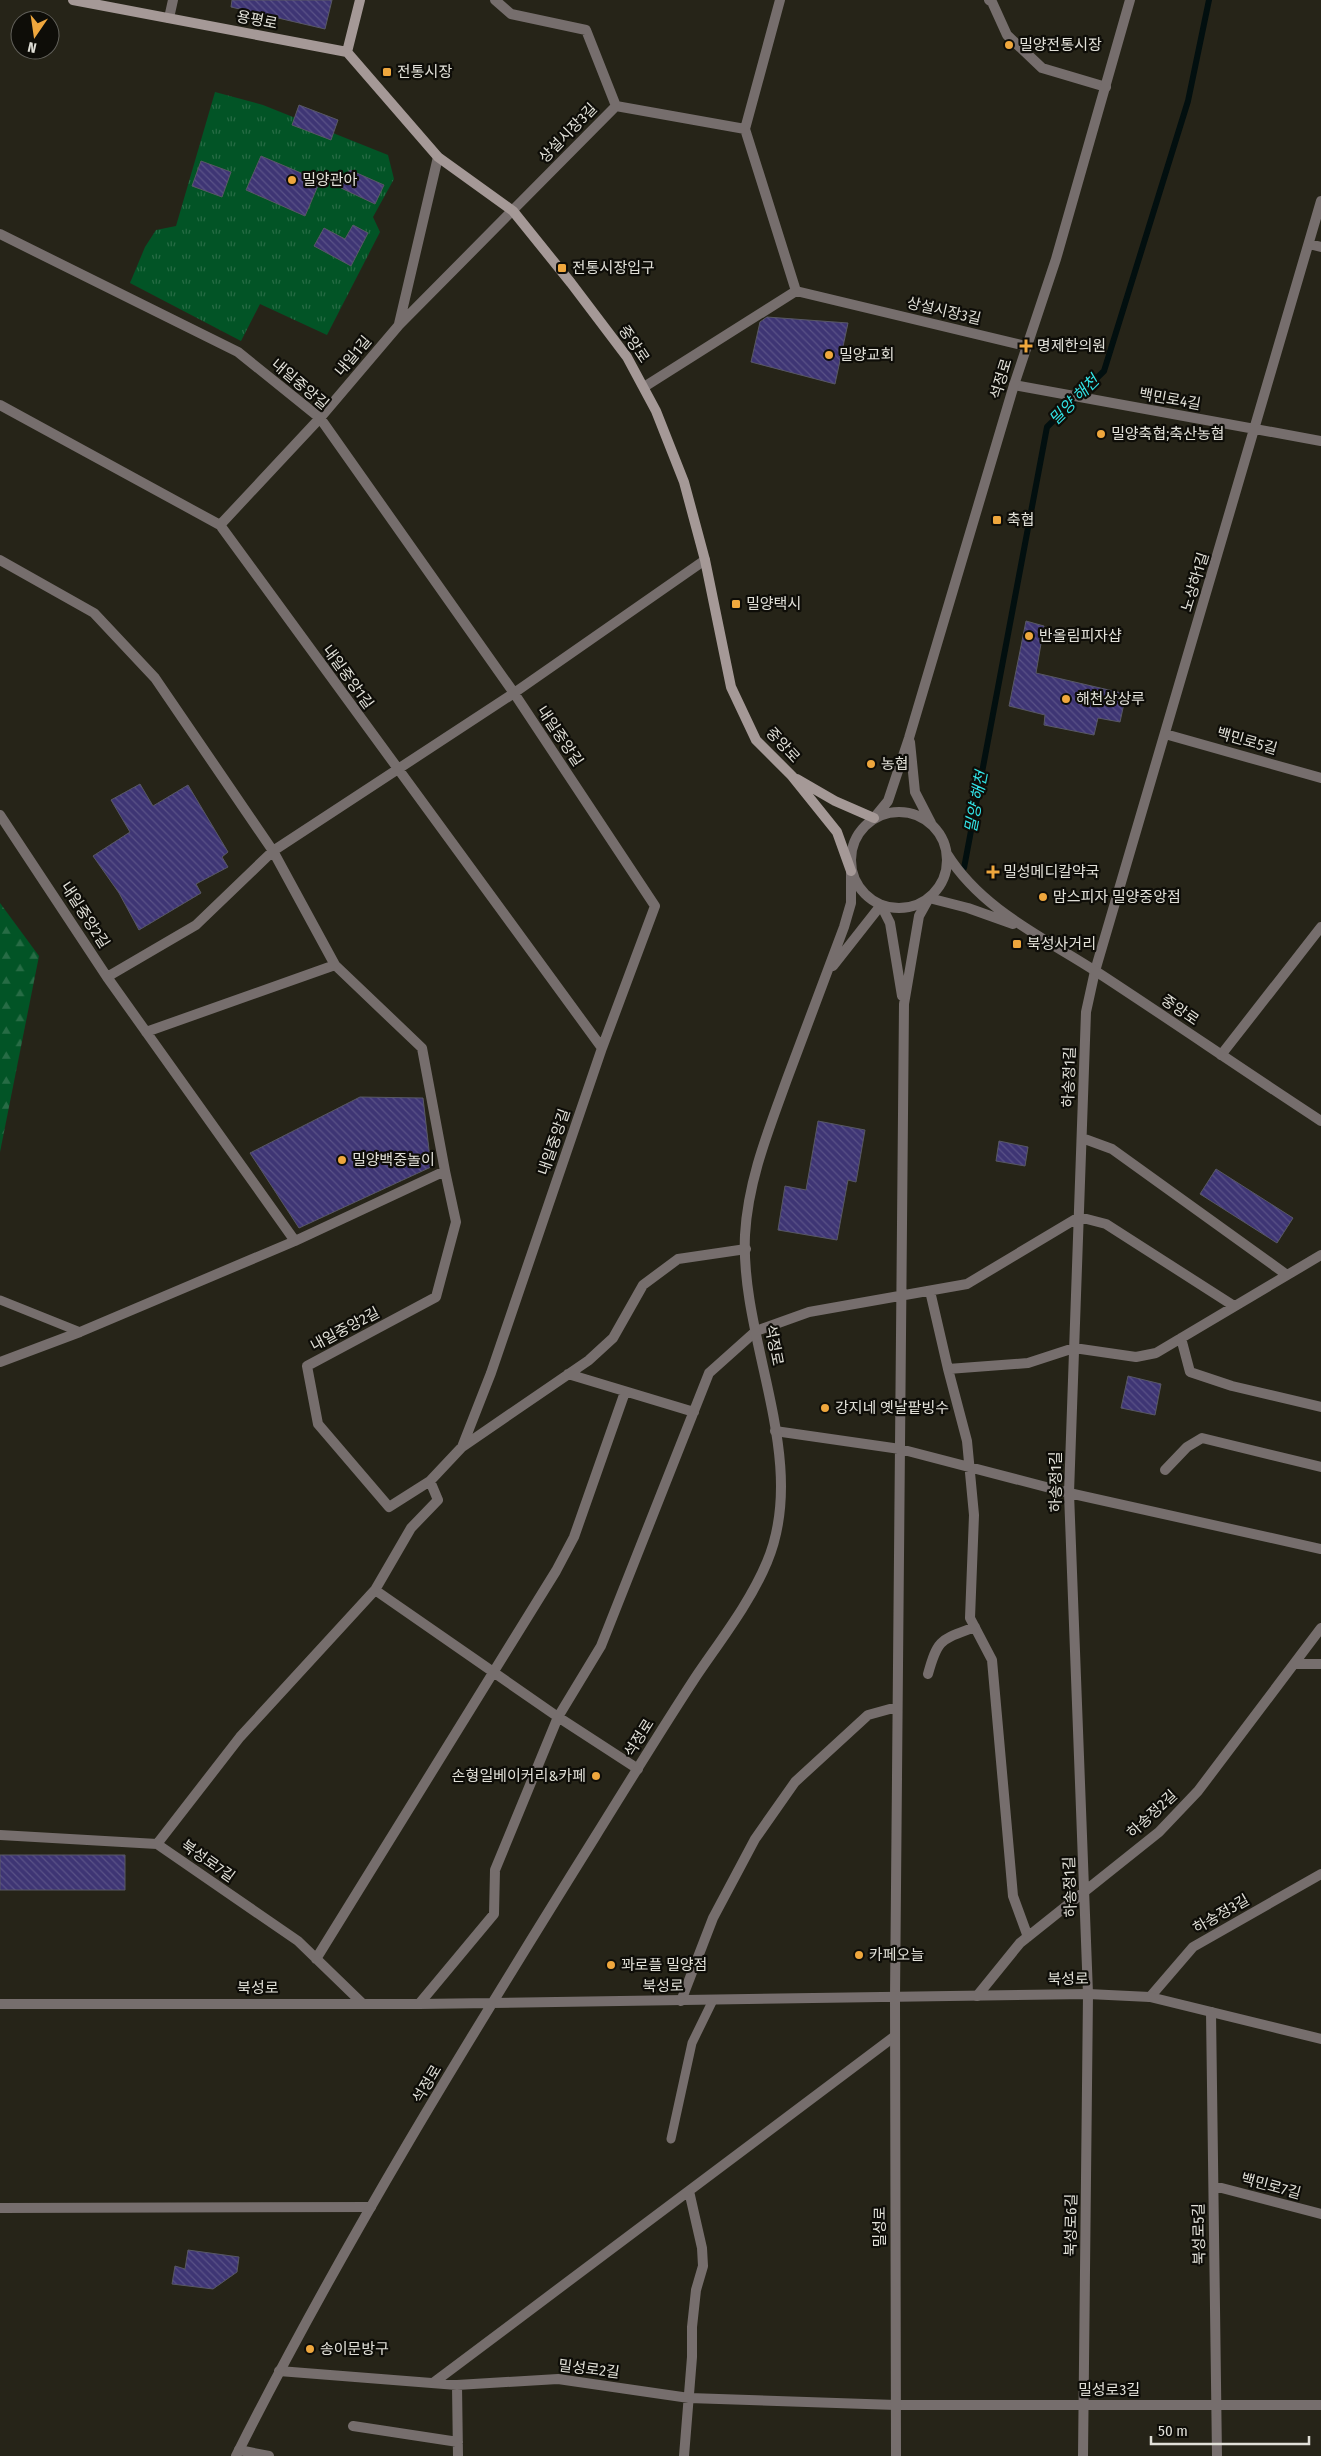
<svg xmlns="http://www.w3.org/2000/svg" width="1321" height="2456" viewBox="0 0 1321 2456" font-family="'Fira Sans Condensed','Noto Sans KR',sans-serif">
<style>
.forest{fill:url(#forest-firs)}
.park{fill:url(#park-tufts)}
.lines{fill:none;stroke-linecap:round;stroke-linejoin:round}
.stream{stroke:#020f0f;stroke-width:6}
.building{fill:url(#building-back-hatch);stroke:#585865}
.service{stroke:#766e6d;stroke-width:9}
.minor{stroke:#766e6d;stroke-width:10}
.tertiary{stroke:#766e6d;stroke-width:10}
.secondary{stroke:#a59997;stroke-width:10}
.poi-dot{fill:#efa73d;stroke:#0e0d08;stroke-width:2}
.labels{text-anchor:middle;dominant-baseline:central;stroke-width:4.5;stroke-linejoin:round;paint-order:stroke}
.street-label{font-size:15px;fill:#e1e0d8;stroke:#0e0d08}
.poi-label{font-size:15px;fill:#e1e0d8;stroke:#0e0d08;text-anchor:start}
.water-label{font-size:16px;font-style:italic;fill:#32e3e6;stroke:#0e0d08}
</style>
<defs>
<pattern id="forest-firs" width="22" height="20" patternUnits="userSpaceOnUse" patternTransform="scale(1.25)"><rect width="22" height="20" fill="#025426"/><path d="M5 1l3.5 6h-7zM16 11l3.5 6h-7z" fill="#276c45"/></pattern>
<pattern id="park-tufts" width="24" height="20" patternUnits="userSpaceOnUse" patternTransform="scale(1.25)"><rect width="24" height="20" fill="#025426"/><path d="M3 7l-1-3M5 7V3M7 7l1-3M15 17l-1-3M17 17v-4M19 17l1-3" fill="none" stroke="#276c45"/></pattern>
<pattern id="building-back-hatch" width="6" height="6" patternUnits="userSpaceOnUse" patternTransform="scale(1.25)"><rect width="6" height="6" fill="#3e3574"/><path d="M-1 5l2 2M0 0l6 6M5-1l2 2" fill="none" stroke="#5a5287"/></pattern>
</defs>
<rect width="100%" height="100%" fill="#262418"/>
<!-- forest -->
<path class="forest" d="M0 903 39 956 0 1152Z"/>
<!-- park -->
<path class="park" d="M215 92 263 105 388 155 394 179 373 217 380 232 327 335 260 304 241 341 130 283 145 247 156 230 176 226Z"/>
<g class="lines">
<!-- stream -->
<path class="stream" d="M964 868 1047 427 1104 371 1188 101 1209 0"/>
</g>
<!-- building -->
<path class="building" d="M232 0H332L325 29 231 7Z
M299 105 338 120 331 140 292 125Z
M261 156 320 181 305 216 246 190Z
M201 161 231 172 222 197 192 186Z
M350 170 384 185 375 204 341 188Z
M353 225 368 233 351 266 314 246 324 228 345 239Z
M767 317 848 323 835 384 751 362 760 322Z
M1026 621 1044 626 1036 673 1126 694 1120 722 1098 718 1094 735 1044 725 1045 715 1009 706Z
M140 784 153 806 188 785 228 852 222 857 228 867 196 884 201 893 139 930 119 893 93 856 130 832 111 800Z
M360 1097 423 1098 431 1167 299 1228 250 1153Z
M818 1121 865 1130 856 1182 848 1180 837 1240 778 1230 785 1186 806 1190Z
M999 1141 1028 1147 1025 1166 996 1161Z
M1216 1169 1293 1218 1277 1243 1200 1194Z
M1128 1376 1161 1384 1155 1415 1121 1408Z
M0 1855H125V1890H0Z
M188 2250 239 2257 237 2272 213 2289 172 2284 175 2266 185 2269Z"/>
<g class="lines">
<!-- service -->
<path class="service" d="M0 1300 80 1332
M671 2139 692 2043 713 2000"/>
<!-- minor -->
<path class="minor" d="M495 0 511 14 586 30 616 106
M989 0 992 2 1007 35 1042 68 1106 87
M169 18 173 0
M0 234 238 352 320 418 514 693 655 906 602 1048 491 1373 462 1447
M1309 244 1321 247
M796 291 1026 346
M399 324 438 157
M1014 385 1321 441
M644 387 796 291 745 129 780 0
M0 405 220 525 602 1048
M220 525 320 418 399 325 616 106 745 129
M0 560 94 613 155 678 273 851 335 965
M1165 734 1321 778
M0 815 107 977 295 1241 445 1171 456 1222 436 1297 307 1366 318 1424 389 1507 430 1481 462 1447 589 1360 613 1338 643 1285 678 1259 746 1249
M881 905 890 923 902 996
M107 977 196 925 273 851 514 693 705 560
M146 1032 335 965 422 1048 445 1171
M1221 1055 1321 927
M1082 1138 1112 1149 1287 1275
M930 1291 948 1369 1028 1363 1074 1348 1136 1357 1156 1353 1321 1255
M1181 1338 1190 1372 1232 1386 1321 1407
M0 1362 80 1332 295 1241
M948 1369 967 1441 974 1515 970 1618 992 1660 1013 1896 1028 1937
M568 1374 694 1412
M775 1431 900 1449 1069 1493 1321 1549
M1165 1470 1187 1447 1202 1438 1321 1467
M430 1481 438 1500 411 1528 375 1590 558 1717 638 1769
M1294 1664H1321
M928 1674C938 1638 941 1640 975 1627
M0 1835 157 1844 298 1941 362 2003
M157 1844 240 1737 375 1590
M316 1959 556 1571 574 1537 625 1392
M977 1996 1020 1943 1159 1832 1198 1791 1321 1628
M1150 1997 1193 1947 1321 1874
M895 1998 904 1004 919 916 929 898
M681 2001 713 1918 755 1839 795 1782 868 1715 897 1707
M419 2004 494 1914 495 1870 558 1717 601 1646 709 1373 756 1331 809 1312 967 1284 1079 1217 1106 1224 1234 1306
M1211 2012 1217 2456
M1214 2186 1321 2214
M0 2208 371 2207
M279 2371 457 2385 558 2379 689 2398 896 2405H1321
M433 2383 895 2036
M457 2385 458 2456
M353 2426 458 2442
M239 2450 269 2456
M684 2456 692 2357V2327L696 2290 703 2266 702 2248 689 2191
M1083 2456 1088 1994 1069 1493 1086 1012 1095 971 1321 201"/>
<!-- tertiary -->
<path class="tertiary" d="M910 742 915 792 931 823
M851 860a48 48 0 1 1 96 0a48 48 0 1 1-96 0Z
M874 818 888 801 909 738 1014 385 1056 259 1130 0
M947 854C982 910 1043 937 1097 972 1172 1021 1246 1072 1321 1121
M929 898 968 908 1013 924
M833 966 881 905
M895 1998 896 2456
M0 2004H419L1088 1994 1150 1997 1321 2039
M236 2456C343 2243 469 2039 595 1837 628 1784 661 1730 695 1678 720 1641 750 1603 767 1562 810 1460 740 1341 745 1235 748 1180 769 1129 787 1079 806 1028 825 978 844 927L851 903V871"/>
<!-- secondary -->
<path class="secondary" d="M73 0 347 52
M360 0 347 52 438 157 513 211 571 283 627 357 656 411 684 482 705 560 731 687 756 740 792 776 837 832 851 871
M797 779 835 801 874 818"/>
</g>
<!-- markers -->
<g class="poi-dot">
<circle cx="1009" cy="45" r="5"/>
<rect x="382" y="67" width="10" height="10" rx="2.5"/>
<circle cx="292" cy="180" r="5"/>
<rect x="557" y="263" width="10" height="10" rx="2.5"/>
<path d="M1023.5 338.5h5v5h5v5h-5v5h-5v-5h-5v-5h5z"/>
<circle cx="829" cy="355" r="5"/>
<circle cx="1101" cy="434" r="5"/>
<rect x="992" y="515" width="10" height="10" rx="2.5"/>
<rect x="731" y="599" width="10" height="10" rx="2.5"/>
<circle cx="1029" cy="636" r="5"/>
<circle cx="1066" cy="699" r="5"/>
<circle cx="871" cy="764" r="5"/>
<path d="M990.5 864.5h5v5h5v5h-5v5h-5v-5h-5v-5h5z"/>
<circle cx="1043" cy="897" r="5"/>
<rect x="1012" y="939" width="10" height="10" rx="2.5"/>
<circle cx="342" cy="1160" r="5"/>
<circle cx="825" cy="1408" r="5"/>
<circle cx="596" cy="1776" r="5"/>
<circle cx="859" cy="1955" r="5"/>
<circle cx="611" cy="1965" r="5"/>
<circle cx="310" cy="2349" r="5"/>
</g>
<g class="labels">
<!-- street labels -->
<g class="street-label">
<text transform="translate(257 20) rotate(11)">용평로</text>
<text transform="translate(568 133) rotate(-46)">상설시장3길</text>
<text transform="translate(944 311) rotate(13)">상설시장3길</text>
<text transform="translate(634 344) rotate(56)">중앙로</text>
<text transform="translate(353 356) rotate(-50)">내일1길</text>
<text transform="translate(1001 379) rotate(-73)">석정로</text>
<text transform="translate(300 384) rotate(40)">내일중앙길</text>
<text transform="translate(1170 399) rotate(10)">백민로4길</text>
<text transform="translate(1195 582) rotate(-73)">노상하1길</text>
<text transform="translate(348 677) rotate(54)">내일중앙1길</text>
<text transform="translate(560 736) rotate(56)">내일중앙길</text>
<text transform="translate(1247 741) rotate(16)">백민로5길</text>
<text transform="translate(783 745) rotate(47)">중앙로</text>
<text transform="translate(85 915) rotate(57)">내일중앙2길</text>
<text transform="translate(1180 1010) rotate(34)">중앙로</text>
<text transform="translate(1069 1077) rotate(-88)">하송정1길</text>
<text transform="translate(554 1142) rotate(-71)">내일중앙길</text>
<text transform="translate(345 1329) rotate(-28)">내일중앙2길</text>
<text transform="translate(774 1345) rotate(79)">석정로</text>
<text transform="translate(1056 1482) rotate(-90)">하송정1길</text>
<text transform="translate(639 1738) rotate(-58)">석정로</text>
<text transform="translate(1152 1814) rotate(-43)">하송정2길</text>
<text transform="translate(208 1861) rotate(35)">북성로7길</text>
<text transform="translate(1070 1887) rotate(-92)">하송정1길</text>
<text transform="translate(1221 1914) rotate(-30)">하송정3길</text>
<text transform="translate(1068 1979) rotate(-1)">북성로</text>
<text transform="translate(663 1986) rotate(-1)">북성로</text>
<text x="258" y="1988">북성로</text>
<text transform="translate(427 2084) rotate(-59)">석정로</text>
<text transform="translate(1271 2186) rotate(15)">백민로7길</text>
<text transform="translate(1071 2225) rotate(-89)">북성로6길</text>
<text transform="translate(880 2227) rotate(-90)">밀성로</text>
<text transform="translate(1199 2234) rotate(-91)">북성로5길</text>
<text transform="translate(589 2369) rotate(7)">밀성로2길</text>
<text x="1109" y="2390">밀성로3길</text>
</g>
<!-- poi labels -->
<g class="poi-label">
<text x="1019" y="45">밀양전통시장</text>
<text x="397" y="72">전통시장</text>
<text x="302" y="180">밀양관아</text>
<text x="572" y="268">전통시장입구</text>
<text x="1037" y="346">명제한의원</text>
<text x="839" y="355">밀양교회</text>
<text x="1111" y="434">밀양축협;축산농협</text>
<text x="1007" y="520">축협</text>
<text x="746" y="604">밀양택시</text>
<text x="1039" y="636">반올림피자샵</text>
<text x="1076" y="699">해천상상루</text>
<text x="881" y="764">농협</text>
<text x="1003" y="872">밀성메디칼약국</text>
<text x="1053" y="897">맘스피자 밀양중앙점</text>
<text x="1027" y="944">북성사거리</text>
<text x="352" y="1160">밀양백중놀이</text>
<text x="835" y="1408">강지네 옛날팥빙수</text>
<text x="586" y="1776" text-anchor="end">손형일베이커리&amp;카페</text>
<text x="869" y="1955">카페오늘</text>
<text x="621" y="1965">꽈로플 밀양점</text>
<text x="320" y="2349">송이문방구</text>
</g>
<!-- water labels -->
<g class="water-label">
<text transform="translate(1074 400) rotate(-45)">밀양 해천</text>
<text transform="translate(976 802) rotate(-79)">밀양 해천</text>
</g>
</g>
<!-- north arrow -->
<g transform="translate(35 35) rotate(193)"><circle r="24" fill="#0e0d08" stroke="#62615b"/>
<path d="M0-4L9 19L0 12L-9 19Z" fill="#efa73d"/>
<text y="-8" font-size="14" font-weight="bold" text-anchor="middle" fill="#e1e0d8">N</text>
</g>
<!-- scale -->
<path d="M1151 2436v8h158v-8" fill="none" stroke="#e1e0d8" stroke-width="2.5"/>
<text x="1158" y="2436" font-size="15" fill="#e1e0d8" stroke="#0e0d08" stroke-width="4" paint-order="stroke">50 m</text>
</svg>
